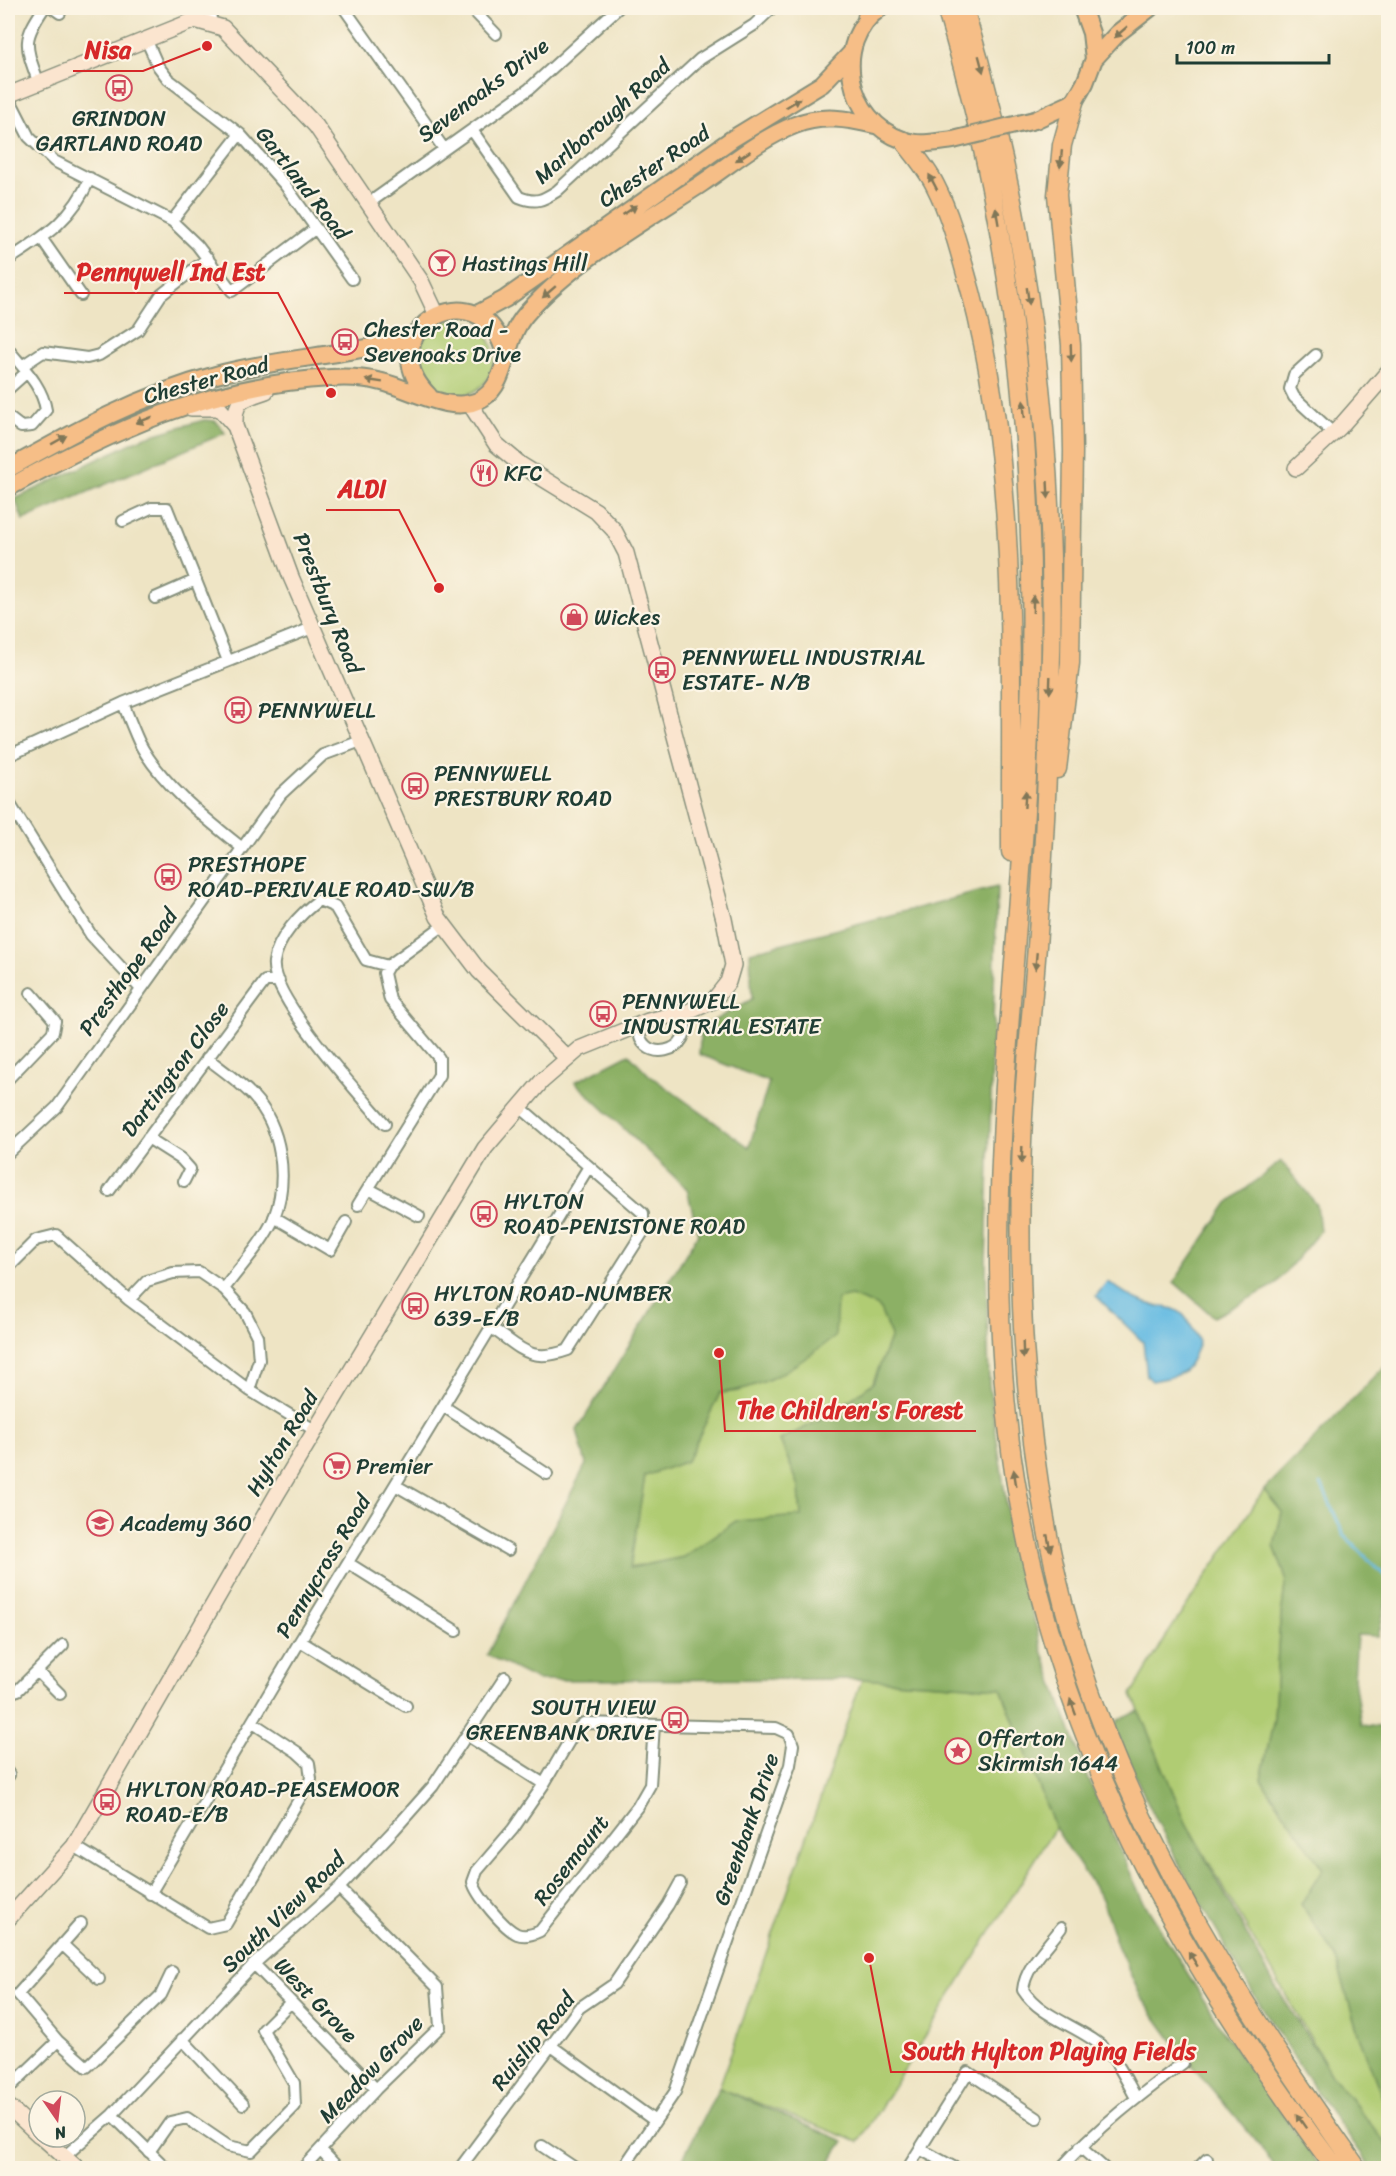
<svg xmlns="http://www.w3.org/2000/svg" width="1396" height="2176" viewBox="0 0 1396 2176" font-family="Sriracha,sans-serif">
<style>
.green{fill:#b0cc73;stroke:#688454;stroke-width:1.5}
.forest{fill:#8cb065;stroke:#56764c;stroke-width:1.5;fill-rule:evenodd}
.water{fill:#66bbe2;stroke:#427c8b;stroke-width:1.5}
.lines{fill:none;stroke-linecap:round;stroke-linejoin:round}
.stream{stroke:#66bbe2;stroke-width:3}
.street-casing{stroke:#86907c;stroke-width:14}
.secondary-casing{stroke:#86907c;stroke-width:18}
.primary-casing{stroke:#86907c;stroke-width:20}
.highway-casing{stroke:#86907c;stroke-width:21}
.street{stroke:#fff;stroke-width:10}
.secondary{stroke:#fbe5cf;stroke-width:15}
.primary{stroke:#f6be87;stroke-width:16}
.highway{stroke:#f6be87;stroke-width:18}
.primary-bridge-casing{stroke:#86907c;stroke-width:20;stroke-linecap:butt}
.primary-bridge{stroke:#f6be87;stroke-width:16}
.oneway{fill:#807759}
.labels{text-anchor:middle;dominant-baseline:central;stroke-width:4.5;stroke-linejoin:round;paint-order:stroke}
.street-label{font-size:22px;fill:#1f3d34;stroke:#fcf5e5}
.poi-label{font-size:22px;fill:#1f3d34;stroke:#fcf5e5;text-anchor:start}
.leader{fill:none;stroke:#d62828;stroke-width:2}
.callout-dot{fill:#d62828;stroke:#fcf5e5;stroke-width:2}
.callout-label{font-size:24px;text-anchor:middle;font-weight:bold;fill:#d62828;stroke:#fcf5e5;stroke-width:4.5;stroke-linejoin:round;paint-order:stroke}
</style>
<rect width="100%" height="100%" fill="#fcf5e5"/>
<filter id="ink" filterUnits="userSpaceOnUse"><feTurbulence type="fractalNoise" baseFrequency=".0167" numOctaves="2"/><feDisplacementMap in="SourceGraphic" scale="12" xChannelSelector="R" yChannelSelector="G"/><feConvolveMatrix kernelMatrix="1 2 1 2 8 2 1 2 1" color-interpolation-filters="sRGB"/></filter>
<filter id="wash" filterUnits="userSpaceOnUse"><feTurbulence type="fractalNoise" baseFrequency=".008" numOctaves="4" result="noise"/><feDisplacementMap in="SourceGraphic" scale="24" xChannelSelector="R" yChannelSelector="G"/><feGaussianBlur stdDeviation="1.35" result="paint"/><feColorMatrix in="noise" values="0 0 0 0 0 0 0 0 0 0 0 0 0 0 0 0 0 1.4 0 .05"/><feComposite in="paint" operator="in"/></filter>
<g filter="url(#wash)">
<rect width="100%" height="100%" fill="#eee4c4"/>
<!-- green -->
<path class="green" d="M418 358a38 38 0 1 1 76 0a38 38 0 1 1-76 0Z
M851 1296 879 1307 891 1336 873 1383 828 1416 780 1440 799 1486 801 1517 736 1521 684 1557 629 1568 645 1476 687 1461 720 1393 740 1391 837 1299Z
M1264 1490 1282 1512 1274 1546 1286 1578 1279 1632 1274 1719 1261 1779 1323 1869 1301 1904 1335 1955 1359 2036 1388 2112V2146L1332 2075 1186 1823 1132 1694 1165 1638Z
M862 1679 1001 1688 1055 1828 859 2142 719 2088Z"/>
<!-- forest -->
<path class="forest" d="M204 420 216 421 225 433 23 520 15 499 142 438Z
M997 887 986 1264 989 1385 1010 1528 1043 1653 1086 1773 1142 1899 1224 2033 1321 2168H1275L1262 2148 1187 2060 1141 1997 1117 1945 1102 1899 1055 1828 1001 1688 862 1679 537 1680 487 1655 586 1464 577 1430 698 1234 687 1189 575 1082 629 1054 649 1075 749 1147 769 1082 699 1054 701 1028 752 999 750 952ZM851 1296 879 1307 891 1336 873 1383 828 1416 780 1440 799 1486 801 1516 736 1521 684 1557 630 1568 645 1476 687 1461 720 1393C765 1389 800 1363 835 1337L837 1299Z
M1281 1161 1317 1205 1320 1231 1275 1285 1214 1317 1174 1282 1228 1203Z
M1388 1363V1595L1378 1636 1357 1635 1354 1678 1361 1725 1388 1728V2112L1359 2036 1335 1955 1301 1904 1323 1869 1261 1779 1274 1719 1279 1632 1286 1578 1274 1546 1282 1512 1264 1490Z
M1139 1711 1186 1823 1274 1984 1332 2075 1388 2146V2168H1372C1303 2077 1246 1987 1191 1885 1163 1833 1135 1782 1115 1726L1118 1720Z
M719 2088 844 2141 826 2168H678Z"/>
<!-- water -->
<path class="water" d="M1107 1282C1117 1287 1126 1295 1136 1299 1173 1316 1178 1294 1199 1342 1188 1373 1184 1375 1152 1381L1147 1376 1143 1342 1096 1296Z"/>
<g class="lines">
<!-- stream -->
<path class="stream" d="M1321 1484 1344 1535 1388 1579"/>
</g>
</g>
<g filter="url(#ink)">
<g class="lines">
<!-- street casing -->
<g class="street-casing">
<path id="street" d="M53 8 60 13
M344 8 444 149
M471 8 496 34
M210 22 212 8
M146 39 158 66 168 79 240 134 285 185 352 279
M38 81C25 45 22 40 44 8
M8 96 29 137 54 161 172 221 197 245 232 291 316 228
M472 130 519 197C536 204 543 200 557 191L700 59 754 25 772 8
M369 203 529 89 618 8
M172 221 240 134
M42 239 81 295
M8 260C45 236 72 220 90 178
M8 349C23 368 42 385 46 410L32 426 21 427 8 417
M1316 355 1294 375 1290 389 1294 397 1333 433
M22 366 43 352 87 358 99 355 138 330 161 295 208 258
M8 389 27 372
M123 521 151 508H167L228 661
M155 598 196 580
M123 703C128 716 133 729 139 742 160 783 206 819 241 847
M8 756 123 703 312 628
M8 801 91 935 140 988
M639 1024C634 1066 700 1056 682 1013
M207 1058C222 1070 240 1082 253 1096 282 1127 289 1179 274 1218 263 1243 240 1267 224 1289
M8 1079 53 1032 55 1021 31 993
M385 1124C361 1096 269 996 274 962 277 938 301 913 319 900L335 907 366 960 388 966
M148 1138 181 1159 190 1169 184 1181
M8 1153 57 1107 281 794 323 755 361 741
M369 1189 419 1216
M109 1191 265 981H279
M358 1205 439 1075V1058L390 1000 384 973 388 966 444 925
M274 1217 330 1250 346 1222
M8 1268 36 1240 56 1235 129 1300 249 1390 259 1360 257 1336 245 1312 224 1289 199 1272 173 1273 147 1281 129 1300
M490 1327C522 1348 529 1364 568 1350L643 1232V1213L520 1107
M249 1390 316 1431
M443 1406 547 1474
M395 1485 508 1550
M348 1563 456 1631
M300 1641 406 1706
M37 1671 60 1694
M8 1693 18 1690 63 1645
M468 1736 544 1784
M8 1773 9 1775
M74 1846 208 1928 226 1924 311 1779 309 1763 297 1752 253 1723
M150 1894 300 1641 588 1168
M81 1923 18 1994 58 2041 87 2067 161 1995 172 1972
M1061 1928C1048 1946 1025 1967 1023 1990 1040 2017 1079 2026 1103 2047 1118 2061 1126 2080 1136 2098
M62 1944 99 1979
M254 1964 376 2089
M182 2039 243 2104
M550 2045 655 2121
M8 2089 58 2041
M112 2115 166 2168
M542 2146 575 2168
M1080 2147 1104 2168
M920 2149 955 2168
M321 2150 338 2168
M149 2152 170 2122 187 2118 228 2146 251 2151 295 2106 294 2083 263 2030 291 2002
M65 2156 112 2115 254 1964 339 1888 394 1830 433 1786 505 1677
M303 2168 376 2089 440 2027 437 1987 339 1888
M460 2168 579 2008 614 1984 668 1905 680 1883
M623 2168 675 2092 790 1765 793 1745 789 1734 776 1728 584 1723 575 1731 544 1784 513 1829 477 1871 473 1882C476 1895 504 1928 517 1934 525 1937 532 1935 540 1931L638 1806 650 1785 654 1725
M908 2168 968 2072 1037 2118
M1061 2168C1097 2128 1140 2095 1183 2063
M1198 2168 1207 2159"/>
</g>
<!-- secondary casing -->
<g class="secondary-casing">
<path id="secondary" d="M8 95 195 20 223 28 316 126 421 281 437 315
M191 408H219L235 426 291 577 438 917 479 971 566 1057
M235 426C234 399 243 399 266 391
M1296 468 1339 428 1388 372
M8 1919 74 1846 277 1494 485 1148 542 1081 579 1049 648 1021 690 1011 713 1001 728 982 733 965 724 919 626 553 614 530 596 511 521 465 496 444 470 404
M8 2106 39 2135
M42 2137 77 2168"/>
</g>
<!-- primary casing -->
<g class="primary-casing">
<path id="primary" d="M880 8C831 43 847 121 903 140 919 146 937 142 953 140
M1094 59 1118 33 1150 8
M1035 120 1074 102 1085 83 1094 59 1091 33 1082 8
M477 314 505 299 732 139 822 84 852 52
M429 396C365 332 481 264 505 354
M8 469C77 430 139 396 216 375 281 357 349 356 414 337
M8 488C111 431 211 384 331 378 347 377 366 378 382 382 412 389 454 417 483 398 509 381 503 340 526 314 571 262 643 222 701 184 731 164 761 138 795 125 822 114 848 119 875 125"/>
</g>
<!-- highway casing -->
<g class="highway-casing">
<path id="highway" d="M946 8C1020 251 1041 503 1028 757 1017 997 977 1238 1015 1478 1058 1743 1177 1956 1335 2168
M964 8C1030 227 1059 460 1050 689 1048 760 1045 832 1040 903 1036 975 1027 1046 1023 1117 1016 1272 1022 1426 1057 1578 1108 1798 1228 1987 1357 2168
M867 17 869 8
M904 141C915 155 927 169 935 185 952 218 961 257 971 292 1019 473 1010 666 1011 852
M1057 769 1070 663 1073 451 1071 345 1057 195 1062 145 1074 102"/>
</g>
<!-- street -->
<use href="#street" class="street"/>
<!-- secondary -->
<use href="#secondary" class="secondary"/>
<!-- primary -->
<use href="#primary" class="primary"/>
<!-- highway -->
<use href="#highway" class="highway"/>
<!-- primary-bridge casing -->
<g class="primary-bridge-casing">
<path id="primary-bridge" d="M953 140 1035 120"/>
</g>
<!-- primary-bridge -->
<use href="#primary-bridge" class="primary-bridge"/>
</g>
<!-- one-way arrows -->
<defs><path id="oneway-solid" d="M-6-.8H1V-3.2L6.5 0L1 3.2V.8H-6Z" transform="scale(1.5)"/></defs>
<g class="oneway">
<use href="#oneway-solid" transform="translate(1121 32) rotate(139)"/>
<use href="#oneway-solid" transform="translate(981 64) rotate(75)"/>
<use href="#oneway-solid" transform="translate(793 103) rotate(-32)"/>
<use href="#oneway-solid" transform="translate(743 156) rotate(147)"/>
<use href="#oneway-solid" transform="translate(1061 159) rotate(96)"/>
<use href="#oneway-solid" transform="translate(933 182) rotate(-118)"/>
<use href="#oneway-solid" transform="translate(630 210) rotate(-34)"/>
<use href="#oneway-solid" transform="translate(997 216) rotate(-100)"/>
<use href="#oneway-solid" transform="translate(549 292) rotate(139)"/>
<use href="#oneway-solid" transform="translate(1028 296) rotate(82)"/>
<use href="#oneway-solid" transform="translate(1071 353) rotate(88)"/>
<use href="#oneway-solid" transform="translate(374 381) rotate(-171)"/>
<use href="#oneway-solid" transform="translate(1024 409) rotate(-95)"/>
<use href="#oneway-solid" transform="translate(144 420) rotate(159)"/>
<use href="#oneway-solid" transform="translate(59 440) rotate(-29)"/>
<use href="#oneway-solid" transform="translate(1048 490) rotate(87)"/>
<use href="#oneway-solid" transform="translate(1033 604) rotate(-89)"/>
<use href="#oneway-solid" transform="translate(1050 685) rotate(92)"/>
<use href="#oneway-solid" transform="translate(1025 799) rotate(-86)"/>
<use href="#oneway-solid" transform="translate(1036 961) rotate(95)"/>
<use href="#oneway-solid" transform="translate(1022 1155) rotate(92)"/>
<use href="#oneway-solid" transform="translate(1023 1350) rotate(88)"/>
<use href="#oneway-solid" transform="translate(1015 1478) rotate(-99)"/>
<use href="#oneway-solid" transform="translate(1049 1543) rotate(78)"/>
<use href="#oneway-solid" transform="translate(1073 1707) rotate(-110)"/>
<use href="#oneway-solid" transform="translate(1193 1959) rotate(-122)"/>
<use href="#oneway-solid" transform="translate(1301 2121) rotate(-125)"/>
</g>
</g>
<!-- icons -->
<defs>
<g id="bus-ring" transform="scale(1.35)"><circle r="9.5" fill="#fcf5e5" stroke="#d1495b" stroke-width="1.5"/><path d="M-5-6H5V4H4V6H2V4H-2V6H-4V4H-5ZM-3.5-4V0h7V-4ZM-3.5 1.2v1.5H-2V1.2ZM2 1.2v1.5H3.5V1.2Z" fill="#d1495b"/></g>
<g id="bar-ring" transform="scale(1.35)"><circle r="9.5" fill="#fcf5e5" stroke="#d1495b" stroke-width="1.5"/><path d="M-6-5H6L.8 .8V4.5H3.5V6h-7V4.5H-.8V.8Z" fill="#d1495b"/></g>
<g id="restaurant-ring" transform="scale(1.35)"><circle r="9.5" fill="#fcf5e5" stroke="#d1495b" stroke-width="1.5"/><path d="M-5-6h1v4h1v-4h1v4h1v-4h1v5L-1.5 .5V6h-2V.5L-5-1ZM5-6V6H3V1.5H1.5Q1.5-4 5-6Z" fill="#d1495b"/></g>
<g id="shop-ring" transform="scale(1.35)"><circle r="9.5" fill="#fcf5e5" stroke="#d1495b" stroke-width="1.5"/><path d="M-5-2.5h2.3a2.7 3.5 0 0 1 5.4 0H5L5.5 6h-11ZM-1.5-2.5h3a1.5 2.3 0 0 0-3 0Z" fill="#d1495b"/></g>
<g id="supermarket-ring" transform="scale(1.35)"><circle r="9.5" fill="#fcf5e5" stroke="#d1495b" stroke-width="1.5"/><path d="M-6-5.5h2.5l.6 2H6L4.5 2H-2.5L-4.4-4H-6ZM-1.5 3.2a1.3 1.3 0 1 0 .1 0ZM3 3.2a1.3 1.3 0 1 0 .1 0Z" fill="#d1495b"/></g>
<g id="school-ring" transform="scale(1.35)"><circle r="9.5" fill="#fcf5e5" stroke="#d1495b" stroke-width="1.5"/><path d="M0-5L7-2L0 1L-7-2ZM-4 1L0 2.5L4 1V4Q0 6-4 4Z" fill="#d1495b"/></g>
<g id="sight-ring" transform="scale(1.35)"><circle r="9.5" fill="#fcf5e5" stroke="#d1495b" stroke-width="1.5"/><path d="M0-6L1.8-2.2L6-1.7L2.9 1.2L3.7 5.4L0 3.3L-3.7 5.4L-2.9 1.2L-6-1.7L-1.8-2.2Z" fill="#d1495b"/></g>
</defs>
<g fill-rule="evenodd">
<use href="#bus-ring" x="119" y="88"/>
<use href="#bar-ring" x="442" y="263"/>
<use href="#bus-ring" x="345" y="342"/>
<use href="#restaurant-ring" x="484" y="473"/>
<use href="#shop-ring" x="574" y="617"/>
<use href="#bus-ring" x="662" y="670"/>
<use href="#bus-ring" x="238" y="710"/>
<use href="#bus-ring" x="415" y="786"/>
<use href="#bus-ring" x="168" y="877"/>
<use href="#bus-ring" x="603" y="1014"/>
<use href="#bus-ring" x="484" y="1214"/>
<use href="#bus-ring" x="415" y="1306"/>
<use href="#supermarket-ring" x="337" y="1466"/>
<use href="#school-ring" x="100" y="1523"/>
<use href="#bus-ring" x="675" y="1720"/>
<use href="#sight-ring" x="958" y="1751"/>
<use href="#bus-ring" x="107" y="1802"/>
</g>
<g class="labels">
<!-- street labels -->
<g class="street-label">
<text transform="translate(483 90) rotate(-37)">Sevenoaks Drive</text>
<text transform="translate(602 121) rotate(-42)">Marlborough Road</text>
<text transform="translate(654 166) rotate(-34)">Chester Road</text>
<text transform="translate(303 183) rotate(52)">Gartland Road</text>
<text transform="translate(206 380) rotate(-15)">Chester Road</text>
<text transform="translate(328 603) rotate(68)">Prestbury Road</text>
<text transform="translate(128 972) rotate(-54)">Presthope Road</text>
<text transform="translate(175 1069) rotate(-53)">Dartington Close</text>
<text transform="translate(282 1443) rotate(-59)">Hylton Road</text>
<text transform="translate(323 1566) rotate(-59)">Pennycross Road</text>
<text transform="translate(746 1829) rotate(-71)">Greenbank Drive</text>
<text transform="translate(571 1860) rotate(-52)">Rosemount</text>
<text transform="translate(283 1912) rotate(-44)">South View Road</text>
<text transform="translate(316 2000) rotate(46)">West Grove</text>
<text transform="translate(533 2041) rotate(-51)">Ruislip Road</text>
<text transform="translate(371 2069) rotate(-46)">Meadow Grove</text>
</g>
<!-- poi labels -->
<g class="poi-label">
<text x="119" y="118" text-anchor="middle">GRINDON<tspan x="119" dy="25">GARTLAND ROAD</tspan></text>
<text x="462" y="263">Hastings Hill</text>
<text x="364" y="329">Chester Road -<tspan x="364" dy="25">Sevenoaks Drive</tspan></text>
<text x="504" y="473">KFC</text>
<text x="594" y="617">Wickes</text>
<text x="682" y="657">PENNYWELL INDUSTRIAL<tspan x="682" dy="25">ESTATE- N/B</tspan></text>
<text x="258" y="710">PENNYWELL</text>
<text x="434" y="773">PENNYWELL<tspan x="434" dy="25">PRESTBURY ROAD</tspan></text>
<text x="188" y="864">PRESTHOPE<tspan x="188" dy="25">ROAD-PERIVALE ROAD-SW/B</tspan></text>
<text x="622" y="1001">PENNYWELL<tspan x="622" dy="25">INDUSTRIAL ESTATE</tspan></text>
<text x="504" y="1201">HYLTON<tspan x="504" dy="25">ROAD-PENISTONE ROAD</tspan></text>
<text x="434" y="1293">HYLTON ROAD-NUMBER<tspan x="434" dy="25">639-E/B</tspan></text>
<text x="356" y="1466">Premier</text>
<text x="120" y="1523">Academy 360</text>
<text x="656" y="1707" text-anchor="end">SOUTH VIEW<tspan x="656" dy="25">GREENBANK DRIVE</tspan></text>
<text x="978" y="1738">Offerton<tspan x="978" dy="25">Skirmish 1644</tspan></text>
<text x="126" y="1789">HYLTON ROAD-PEASEMOOR<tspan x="126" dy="25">ROAD-E/B</tspan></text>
</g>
</g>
<!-- callouts -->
<path class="leader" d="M207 46L143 71H73M331 393L278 293H64M439 588L399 510H326M719 1353L725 1431H976M869 1958L891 2072H1207"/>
<g class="callout-dot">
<circle cx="207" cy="46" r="6"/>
<circle cx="331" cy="393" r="6"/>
<circle cx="439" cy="588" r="6"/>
<circle cx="719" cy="1353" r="6"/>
<circle cx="869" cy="1958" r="6"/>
</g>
<g class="callout-label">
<text x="108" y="58">Nisa</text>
<text x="171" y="280">Pennywell Ind Est</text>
<text x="362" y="497">ALDI</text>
<text x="850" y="1418">The Children's Forest</text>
<text x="1049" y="2059">South Hylton Playing Fields</text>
</g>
<!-- margin -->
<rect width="1396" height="2176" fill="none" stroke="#fcf5e5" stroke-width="30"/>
<!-- north arrow -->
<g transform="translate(57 2119) rotate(166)"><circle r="28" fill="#fcf5e5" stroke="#a4ab9e" stroke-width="1.5"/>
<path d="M0-4.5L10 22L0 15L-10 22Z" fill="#d1495b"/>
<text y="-9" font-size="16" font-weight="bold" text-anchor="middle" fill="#1f3d34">N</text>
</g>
<!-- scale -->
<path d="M1177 54v9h152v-9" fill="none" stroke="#1f3d34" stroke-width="3"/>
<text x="1186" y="54" font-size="18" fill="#1f3d34" stroke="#fcf5e5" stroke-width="4.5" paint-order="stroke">100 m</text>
</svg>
